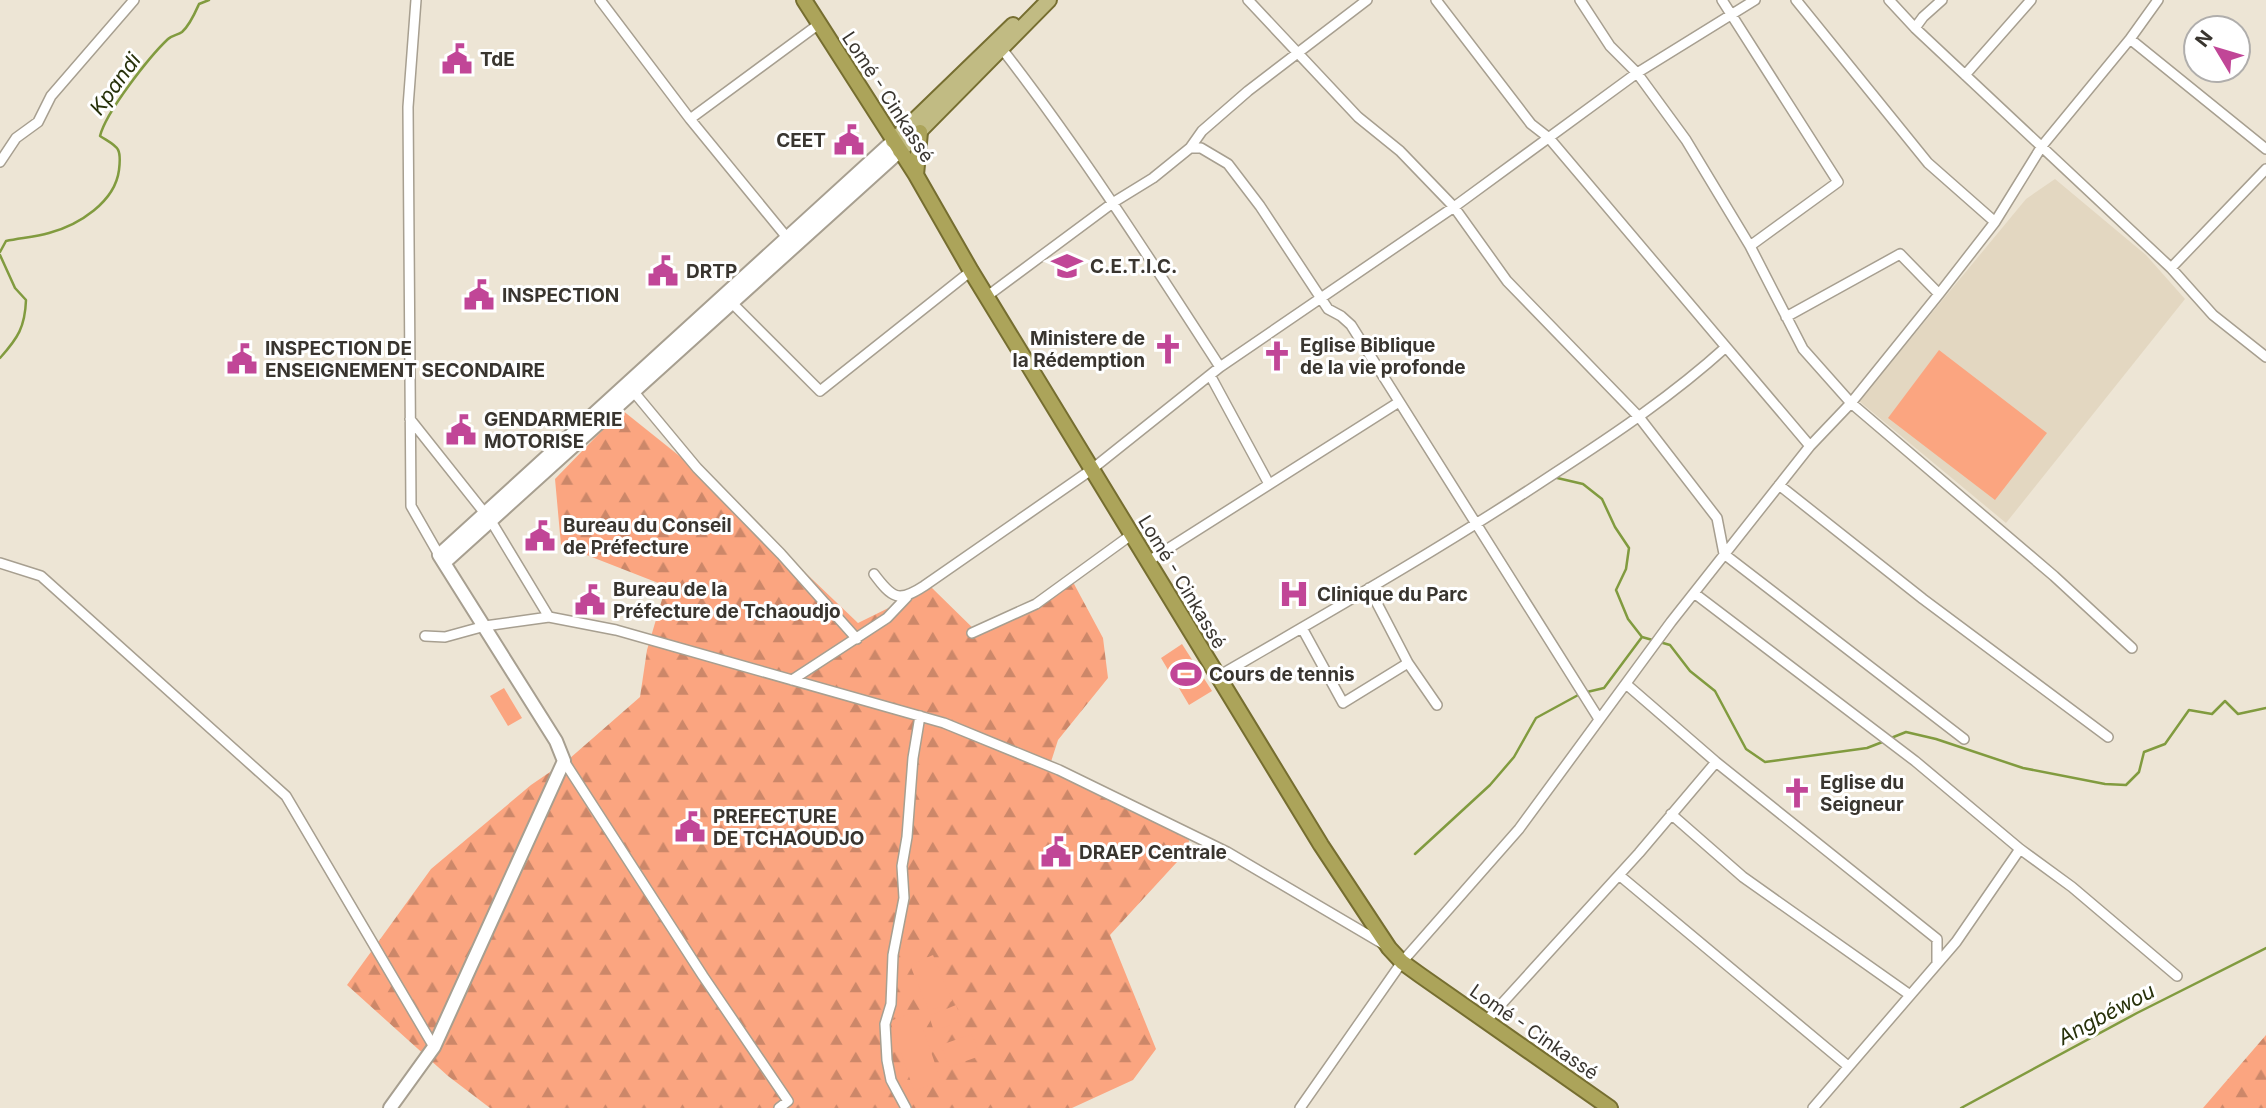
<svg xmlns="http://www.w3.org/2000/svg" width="2266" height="1108" viewBox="0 0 2266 1108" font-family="Inter,sans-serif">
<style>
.built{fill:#e3d7c1}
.forest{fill:url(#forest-firs)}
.garden{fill:#fba580}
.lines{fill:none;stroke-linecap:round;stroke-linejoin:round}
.stream{stroke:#819b3f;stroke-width:2.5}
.minor-casing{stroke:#a79f90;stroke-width:12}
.secondary-casing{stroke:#a79f90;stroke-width:16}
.primary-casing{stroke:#766e30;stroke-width:18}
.trunk-casing{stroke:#766e30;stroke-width:18}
.minor{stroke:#fff;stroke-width:9}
.secondary{stroke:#fff;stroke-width:12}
.primary{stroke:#c1bb83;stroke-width:14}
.trunk{stroke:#aca45a;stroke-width:14}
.labels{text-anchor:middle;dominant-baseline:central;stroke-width:6;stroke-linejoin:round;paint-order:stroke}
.poi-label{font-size:19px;font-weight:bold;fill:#39352f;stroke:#fff;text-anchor:start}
.street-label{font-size:19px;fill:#39352f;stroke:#fff}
.water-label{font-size:21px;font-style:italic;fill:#27310a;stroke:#fff}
</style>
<defs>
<pattern id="forest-firs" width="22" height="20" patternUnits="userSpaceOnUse" patternTransform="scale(1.75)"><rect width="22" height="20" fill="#fba580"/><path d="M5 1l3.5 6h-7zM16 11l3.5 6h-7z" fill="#cc8769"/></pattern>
</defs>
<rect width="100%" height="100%" fill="#ede5d5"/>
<!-- built -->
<path class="built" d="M2055 179 2146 255 2185 299 2006 523 1859 401 2026 199Z"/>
<!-- forest -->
<path class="forest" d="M622 410 702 474 858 623 931 587 980 635 1073 582 1103 638 1108 678 1058 740 1049 768 1189 840 1188 850 1110 935 1156 1049 1133 1080 1072 1108H490L448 1076 347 985 431 869 531 785 569 759 640 697 647 650 666 586 561 545 555 479Z
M2266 1035V1108H2203Z"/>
<!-- garden -->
<path class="garden" d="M1939 350 2047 433 1995 500 1888 418Z
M1182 644 1212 691 1189 705 1161 658Z
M504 688 522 718 508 726 490 696Z
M933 955 952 1001 929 1011 910 965Z
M956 1005 962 1021 934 1031 929 1016Z
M917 1011 941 1081 914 1091 890 1021Z
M972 1034 980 1056 949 1067 941 1045Z"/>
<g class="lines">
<!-- stream -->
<path class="stream" d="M0 252 6 241C20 238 35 237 49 233 79 225 115 202 119 170 122 146 117 147 100 136 106 112 149 57 168 39 172 35 178 35 182 32 190 25 195 13 199 4L209 0
M0 255 15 288 26 300C25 327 18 338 0 358
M1553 477 1583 484 1602 499 1615 527 1629 548 1626 569 1616 590 1628 619 1642 637
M1587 692 1604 688 1642 637 1670 645 1690 671 1715 691 1746 749 1765 762 1867 748 1885 741
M1891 738 1906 732 1936 739 2023 768 2105 784 2126 785 2139 772 2144 752 2165 744 2189 710 2212 714 2225 701 2238 714 2266 708
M1415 854 1490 785 1514 757 1536 718 1580 694
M1961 1108 2137 1013 2266 948"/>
<!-- minor casing -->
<g class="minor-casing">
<path id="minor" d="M416 0 408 107 411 506 439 555
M600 0 690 119 819 24
M1248 0 1358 117 1400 151 1454 207 1507 281 1639 417 1717 518 1724 554 1964 739
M1436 0 1531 124 1549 138 1726 347
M1580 0 1610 46 1637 73 1686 140 1750 246 1803 349 1851 403 2054 576 2132 648
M1722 0 1838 182 1750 246
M1796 0 1928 163 1995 222
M1889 0 1915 28 2171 268 2213 315 2266 357
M1915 28 1923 17 1942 0
M2130 39 2266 149
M1002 49C1081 151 1150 259 1220 367
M1965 75 2031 0
M690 119 789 240
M1190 148H1201L1228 164 1260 206 1328 309 1341 316 1351 325 1599 719
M0 162 16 138 38 122 51 96 134 0
M2171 268 2266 169
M986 297 1114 202 1153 178 1190 148 1202 131 1248 91 1367 0
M731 302 820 391 971 271
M1786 317 1900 254 1939 294
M1210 375 1269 484
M633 391 697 468 781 554 857 639
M410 419 491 521 549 617 616 630 944 723 1059 770 1227 852 1385 945
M1779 485 1923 599 2108 737
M1147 562 1399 402
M0 563 41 576 286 796 434 1047
M874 574C892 598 898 603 924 586L1091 470 1220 367 1454 207 1637 73 1755 0
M1369 588 1408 663 1437 705
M1694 593 1915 761 2020 849 2072 887 2177 976
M1302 628 1343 703 1408 663
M972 633 1036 604 1131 535
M425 636 445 637 485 626 549 617
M1217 677C1331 611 1445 546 1555 473 1615 434 1673 395 1726 347L1810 446
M792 680 887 618 907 597
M1626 684 1716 762 1937 939V964
M564 761 703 976 788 1101 779 1108
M1671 814 1743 877 1910 995
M1619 875 1848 1066
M1486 1021 1639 853 1716 762
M906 1108 891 1080 887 1060 885 1024 891 1004 893 955 904 898 902 866 907 837 913 758 920 716
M1300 1108 1402 962 1519 829 1671 622 1810 446 1851 403 1939 294 1995 222 2042 146 2130 39 2158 0
M1813 1108 1956 942 2020 849"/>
</g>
<!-- secondary casing -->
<g class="secondary-casing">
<path id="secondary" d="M444 563 900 151
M390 1108 434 1047 564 761 556 741 439 555 893 141"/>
</g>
<!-- primary casing -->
<g class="primary-casing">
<path id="primary" d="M893 141 1013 25
M900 151 1049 0"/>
</g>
<!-- trunk casing -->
<g class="trunk-casing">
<path id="trunk" d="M804 0 916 175 971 271 1321 845 1389 948 1402 962 1420 975 1610 1108
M916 175 920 132"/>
</g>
<!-- minor -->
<use href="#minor" class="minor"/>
<!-- secondary -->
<use href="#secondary" class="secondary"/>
<!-- primary -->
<use href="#primary" class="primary"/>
<!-- trunk -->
<use href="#trunk" class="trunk"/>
</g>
<!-- icons -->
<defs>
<g id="civic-bare" transform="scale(2.415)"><path d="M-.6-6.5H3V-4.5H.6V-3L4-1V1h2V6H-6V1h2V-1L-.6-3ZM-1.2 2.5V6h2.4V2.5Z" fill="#c14697" stroke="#fff" stroke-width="2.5" paint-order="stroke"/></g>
<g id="university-bare" transform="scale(2.415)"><path d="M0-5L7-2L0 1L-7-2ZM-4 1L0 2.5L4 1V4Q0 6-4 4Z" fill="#c14697" stroke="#fff" stroke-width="2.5" paint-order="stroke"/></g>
<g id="church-bare" transform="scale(2.415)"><path d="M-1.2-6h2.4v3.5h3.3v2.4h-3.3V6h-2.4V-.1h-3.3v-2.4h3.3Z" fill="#c14697" stroke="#fff" stroke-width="2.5" paint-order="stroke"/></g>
<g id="hospital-bare" transform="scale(2.415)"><path d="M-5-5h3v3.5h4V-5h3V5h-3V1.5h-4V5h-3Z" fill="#c14697" stroke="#fff" stroke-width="2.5" paint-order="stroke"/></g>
<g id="stadium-bare" transform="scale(2.415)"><path d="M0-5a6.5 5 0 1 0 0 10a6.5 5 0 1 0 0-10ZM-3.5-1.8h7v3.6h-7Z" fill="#c14697" stroke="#fff" stroke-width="2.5" paint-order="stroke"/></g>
</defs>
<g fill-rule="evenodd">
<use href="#civic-bare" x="457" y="59"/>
<use href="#civic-bare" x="849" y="140"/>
<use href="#university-bare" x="1067" y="266"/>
<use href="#civic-bare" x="663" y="271"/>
<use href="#civic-bare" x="479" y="295"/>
<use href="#church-bare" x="1168" y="349"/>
<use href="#church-bare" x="1277" y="356"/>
<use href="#civic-bare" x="242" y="359"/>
<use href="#civic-bare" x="461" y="430"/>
<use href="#civic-bare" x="540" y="536"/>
<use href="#hospital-bare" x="1294" y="594"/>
<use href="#civic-bare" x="590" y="600"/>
<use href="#stadium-bare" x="1186" y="674"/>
<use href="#church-bare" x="1797" y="793"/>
<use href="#civic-bare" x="690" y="827"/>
<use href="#civic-bare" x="1056" y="852"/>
</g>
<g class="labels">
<!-- poi labels -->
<g class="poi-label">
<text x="480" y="59">TdE</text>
<text x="826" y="140" text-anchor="end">CEET</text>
<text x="1090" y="266">C.E.T.I.C.</text>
<text x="686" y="271">DRTP</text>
<text x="502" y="295">INSPECTION</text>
<text x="1145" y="338" text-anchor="end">Ministere de<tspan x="1145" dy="22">la Rédemption</tspan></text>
<text x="1300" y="345">Eglise Biblique<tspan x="1300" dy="22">de la vie profonde</tspan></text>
<text x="265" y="348">INSPECTION DE<tspan x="265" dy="22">ENSEIGNEMENT SECONDAIRE</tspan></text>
<text x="484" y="419">GENDARMERIE<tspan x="484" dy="22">MOTORISE</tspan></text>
<text x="563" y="525">Bureau du Conseil<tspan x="563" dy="22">de Préfecture</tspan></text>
<text x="613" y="589">Bureau de la<tspan x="613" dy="22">Préfecture de Tchaoudjo</tspan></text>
<text x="1317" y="594">Clinique du Parc</text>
<text x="1209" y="674">Cours de tennis</text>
<text x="1820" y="782">Eglise du<tspan x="1820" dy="22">Seigneur</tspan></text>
<text x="713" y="816">PREFECTURE<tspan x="713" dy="22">DE TCHAOUDJO</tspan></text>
<text x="1079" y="852">DRAEP Centrale</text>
</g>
<!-- street labels -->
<g class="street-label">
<text transform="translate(888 97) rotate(57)">Lomé - Cinkassé</text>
<text transform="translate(1182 582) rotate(59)">Lomé - Cinkassé</text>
<text transform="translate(1534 1032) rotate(35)">Lomé - Cinkassé</text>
</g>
<!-- water labels -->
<g class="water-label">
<text transform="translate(115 84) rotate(-54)">Kpandi</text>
<text transform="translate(2106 1014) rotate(-28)">Angbéwou</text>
</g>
</g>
<!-- north arrow -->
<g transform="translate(2217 49) rotate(308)"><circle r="33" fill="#ffffff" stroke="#b0aeac" stroke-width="2"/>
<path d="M0-5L12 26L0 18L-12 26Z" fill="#c14697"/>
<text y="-10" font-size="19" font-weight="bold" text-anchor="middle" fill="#39352f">N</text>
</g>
</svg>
